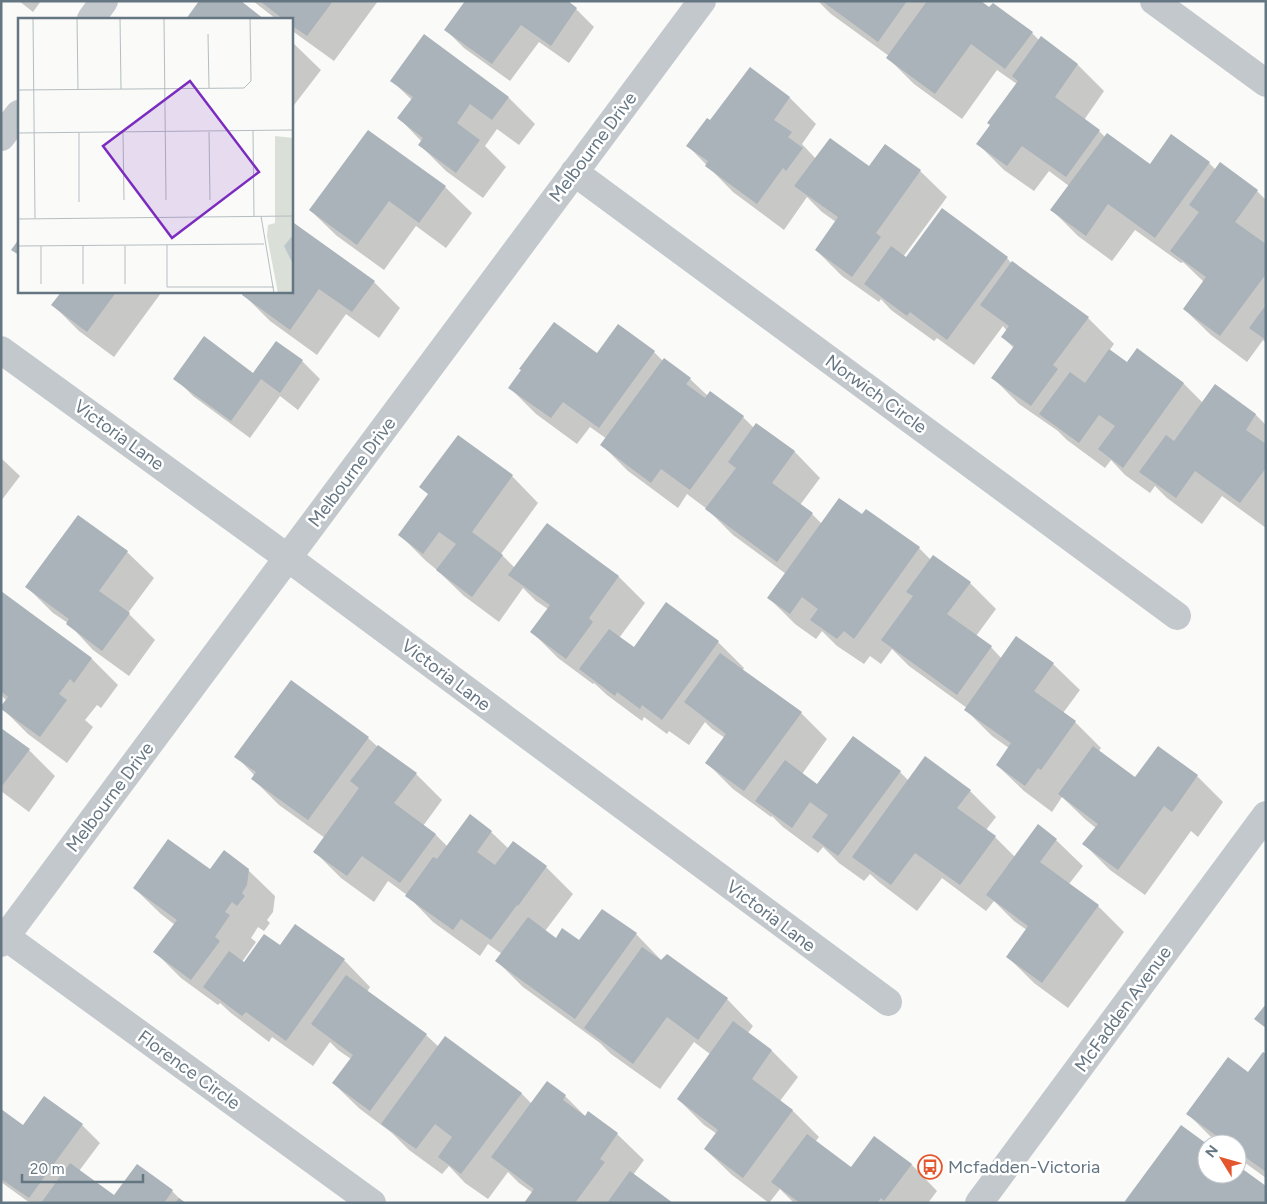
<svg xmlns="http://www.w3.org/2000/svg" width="1267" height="1204" viewBox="0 0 1267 1204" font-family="Figtree,sans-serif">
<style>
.shadow{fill:#0003}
.building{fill:#aab3b9}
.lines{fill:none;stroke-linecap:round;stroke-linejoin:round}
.minor{stroke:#c3c8cc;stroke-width:28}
.tertiary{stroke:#c3c8cc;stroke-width:28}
.labels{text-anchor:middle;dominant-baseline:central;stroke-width:5;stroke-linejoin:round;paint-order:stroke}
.street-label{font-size:18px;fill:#657683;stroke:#fff}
.poi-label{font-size:18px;fill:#657683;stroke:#fff;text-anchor:start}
.inset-road{fill:none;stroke:#b5bdc2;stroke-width:1}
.view{fill:#7b2cbf;fill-opacity:0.15;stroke:#7b2cbf;stroke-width:2.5}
.inset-edge{fill:none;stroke:#657683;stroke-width:2.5}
</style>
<rect width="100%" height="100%" fill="#fafaf8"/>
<!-- shadow -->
<path class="shadow" d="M19 1H41L33 12Z
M253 1H378L334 61 291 30V19H276Z
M818 1H979L1032 33 1039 40 1041 38 1078 65 1104 91 1084 120 1099 131 1105 137 1150 166 1172 136 1209 163 1216 170 1257 191 1266 200V241L1264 244 1266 246V343L1263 340 1247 362 1211 335 1184 309 1204 282 1183 262 1181 263 1135 230 1112 261 1078 236 1052 210 1069 186 1049 171 1034 191 1004 170 978 144 1017 84 997 70 962 119 914 84 887 57 889 56 831 14Z
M576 9 594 27 569 63 539 42 510 81 464 48 446 30Z
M424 36 509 98 535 124 519 145 497 129 485 146 506 167 483 198 446 171 420 145 422 142 399 118 412 100 392 81Z
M291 41 321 70 291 109Z
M750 69 790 98 816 124 802 144 816 159 869 168 885 145 920 171 947 197 903 257 906 259 1007 258 1012 264 1088 318 1114 344 1109 351 1127 363 1137 350 1184 384 1203 403 1216 386 1256 415 1266 425V528L1222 496 1202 524 1167 498 1155 486 1150 493 1125 475 1111 460 1105 468 1067 440 1058 431 1019 404 993 378 1014 348 1002 337 1007 331 1003 326 974 365 937 338 934 341 891 310 881 299 879 302 842 276 816 250 836 222 822 212 807 197 784 230 733 192 688 146 711 122Z
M368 132 445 187 472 213 446 248 416 226 384 270 337 236 310 210Z
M374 282 400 308 379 338 346 314 317 355 270 321 244 295 291 291Z
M57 291H159L161 293 114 357 79 331 53 305 60 295Z
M618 326 654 352 663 361 690 379 708 396 710 393 743 417 754 428 794 451 820 478 800 505 812 514 822 524 862 516 919 548 931 560 934 557 970 583 996 609 976 636 991 647 1002 659 1053 664 1080 690 1063 713 1075 722 1101 748 1099 751 1136 779 1197 776 1223 802 1198 837 1191 831 1145 895 1110 870 1084 844 1096 828 1086 820 1062 797 1052 812 1024 791 997 765 1009 748 992 736 966 710 967 708 909 666 892 649 881 664 870 656 864 664 837 646 822 631 816 639 795 624 769 598 786 574 733 535 707 509 687 494 678 508 628 471 602 445 607 439 590 427 577 444 536 414 510 388 597 355Z
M277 343 302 361 320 379 298 410 280 396 250 438 193 396 175 378 254 375Z
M1 458 20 476 1 501Z
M512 476 538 503 501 554 515 568 547 525 619 577 645 603 619 638 634 648 718 642 744 668 742 671 801 713 827 739 802 774 818 786 900 772 909 781 970 791 996 817 986 830 995 837 1015 857 1056 840 1083 866 1069 884 1098 906 1124 932 1068 1008 1034 983 1008 957 1027 930 1014 921 994 901 986 911 942 878 917 911 880 883 870 874 864 881 839 863 823 847 818 853 783 827 772 816 771 817 733 789 707 763 725 738 712 729 705 722 689 745 669 731 667 734 644 717 642 721 607 695 594 683 593 684 558 658 532 632 548 609 536 601 523 588 499 622 464 596 437 570 426 561 400 535Z
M78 516 127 552 154 578 128 613 155 640 129 676 93 650 68 623 53 613 27 587Z
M1 593 92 659 118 685 101 708 97 705 85 720 93 727 67 763 28 734 2 708 7 701 1 695Z
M1 729 29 750 55 776 29 812 1 791Z
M368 738 378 747 416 774 442 800 423 826 436 835 447 846 470 816 491 832 509 849 513 843 546 867 573 894 545 931 556 939 580 942 636 934 662 961 667 956 727 999 753 1026 748 1033 772 1051 798 1077 780 1101 792 1110 819 1137 815 1142 851 1169 911 1164 937 1191 928 1203H794L780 1189 769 1203 732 1175 705 1149 717 1134 704 1125 678 1099 710 1054 694 1042 660 1089 611 1054 600 1043 523 987 497 961 502 954 488 944 480 956 433 922 407 895 388 881 374 902 341 878 315 852 325 838 279 805 253 779 255 776 236 756Z
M210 870H248L275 896 273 912 267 920 270 923 264 931 258 927 251 938 256 942 242 962 244 964 280 946 296 925 344 960 370 987 367 992 426 1035 439 1047 521 1093 532 1104 565 1096 586 1117 589 1113 617 1134 644 1160 633 1175 671 1203H526L533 1193 519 1183 508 1172 488 1199 465 1183 449 1166 442 1174 409 1150 392 1133 360 1109 333 1083 351 1059 338 1050 330 1042 313 1066 272 1037 269 1042 231 1013 220 1003 218 1005 181 978 155 952 175 925 161 914 134 888Z
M1266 1056V1178L1237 1157V1144H1220L1214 1140 1187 1113 1249 1074Z
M1 1111 23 1127 82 1125 100 1143 79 1171 114 1197 172 1191 184 1203H30L1 1182Z"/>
<!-- building -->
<path class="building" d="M199 1H241L264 19H186Z
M260 1H333L307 36 291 25V19H283Z
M465 1H568L577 8 551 46 521 25 492 64 444 30Z
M822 1H907L878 42Z
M927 1H981L989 7 993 3 1033 32 1005 69 971 44 935 94 886 58Z
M424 34 509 97 492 120 470 104 457 123 480 140 456 173 418 145 423 138 397 118 413 97 390 81Z
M1041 36 1078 64 1055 97 1100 130 1066 177 1022 146 1007 166 976 144 990 125 987 123 1018 81 1012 76Z
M750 67 790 97 774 120 792 132 788 137 803 148 786 171 783 168 757 204 705 166 708 161 686 146 707 118 710 120Z
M368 130 446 186 419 223 389 201 357 245 309 210Z
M1107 133 1150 164 1171 134 1210 162 1155 238 1108 204 1086 236 1050 210Z
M830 138 869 166 885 144 921 170 876 233 881 237 852 277 815 250 838 217 794 186Z
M1220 162 1258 190 1235 222 1266 244V274L1220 336 1183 309 1206 277 1170 251 1199 212 1189 205Z
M942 208 1008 257 947 340 910 312 907 316 864 284 891 246 906 257Z
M294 223 375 281 352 312 319 289 290 330 242 295 245 291H291V227Z
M19 239V255L11 250Z
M1012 261 1089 317 1053 365 1058 369 1031 406 991 378 1014 346 1001 337 1009 326 980 305Z
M62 291H117L87 332 51 305Z
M1266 305V340L1249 328Z
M554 322 597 353 618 324 655 351 599 428 563 402 551 418 508 388 521 370 519 369Z
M204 336 253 373 276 341 303 360 280 393 261 379 231 421 173 379Z
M1137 348 1184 383 1123 468 1098 449 1115 426 1099 415 1079 443 1039 414 1070 372 1085 383 1109 349 1127 362Z
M664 358 691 378 686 384 705 398 710 391 744 416 690 490 661 469 651 483 600 445Z
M1215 384 1256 414 1246 430 1266 444V468L1240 503 1195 471 1176 498 1139 472 1166 435 1174 441Z
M756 423 795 451 772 483 813 513 777 562 705 509 736 468 728 462Z
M458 435 513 475 472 532 503 555 472 597 436 570 456 544 439 532 423 554 398 535 428 494 419 487Z
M839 498 862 514 866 509 920 547 854 639 844 631 837 639 810 620 818 609 802 597 790 614 767 598Z
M78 515 128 551 99 591 130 613 102 651 66 624 69 619 25 587Z
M547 523 619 576 589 618 593 622 566 659 530 632 550 605 508 575Z
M933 555 971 582 947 614 992 646 957 695 881 640 913 596 906 592Z
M1 591 92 658 74 683 70 679 59 694 67 700 40 737 1 709V706L8 697 1 691Z
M666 602 719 641 662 720 642 705 640 709 617 692 615 696 579 669 609 629 634 647Z
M1016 636 1054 663 1034 691 1076 721 1041 770 1038 768 1025 786 996 765 1011 743 964 710Z
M720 653 802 712 744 791 705 763 726 734 684 702Z
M291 680 369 737 308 820 251 779 256 772 234 757Z
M1 728 30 749 2 786H1Z
M853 736 901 771 838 856 812 837 828 815 810 802 792 828 755 801 785 760 817 784Z
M378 745 417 773 394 803 436 834 400 883 362 856 347 876 313 852 359 788 350 781Z
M1093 746 1135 777 1158 746 1198 775 1172 812 1164 806 1118 870 1082 844 1098 824 1058 794Z
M925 756 971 790 957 808 996 836 960 885 915 853 891 885 852 857Z
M470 814 492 831 477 852 495 865 513 841 547 866 518 906 517 905 491 940 461 919 453 930 405 896 433 857 437 859Z
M1038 824 1057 839 1040 862 1099 905 1042 983 1006 957 1028 926 986 895Z
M168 839 210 869 224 850 249 869 247 885 242 893 245 896 237 906 232 902 225 912 230 915 215 937 220 941 191 980 153 952 177 920 133 888Z
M602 909 637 933 575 1019 495 961 528 917 556 938 562 928 579 940Z
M295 924 345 959 286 1041 246 1012 242 1016 203 987 229 951 244 962 264 934 280 945Z
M642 947 661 960 667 954 728 998 698 1040 667 1017 633 1064 584 1028Z
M346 975 427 1034 370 1111 332 1083 353 1055 311 1024Z
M1266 1004V1028L1254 1019Z
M733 1021 772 1050 752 1079 793 1110 743 1178 704 1149 718 1130 677 1099Z
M445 1036 522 1093 461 1174 438 1157 452 1137 435 1124 416 1149 381 1124Z
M1263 1052 1266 1054V1172L1237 1151V1144H1228L1186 1114 1228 1057 1248 1072Z
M547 1081 566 1095 563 1100 585 1116 588 1111 618 1133 600 1159 605 1162 575 1203H524L534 1189 491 1157Z
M44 1096 83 1124 29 1198 1 1179V1109L23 1125Z
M1181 1125 1207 1144V1174H1237V1165L1266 1186V1203H1128L1125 1201Z
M807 1134 851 1167 874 1136 912 1164 884 1201 881 1198 877 1203H800L771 1182Z
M70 1163 114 1195 137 1164 173 1190 164 1203H41Z
M630 1171 673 1203H607Z
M179 1198 186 1203H175Z"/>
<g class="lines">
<!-- minor -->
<path class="minor" d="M1154 1 1266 83
M91 19 104 1
M1 137 19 114
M574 172 1177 616
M1 350 288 558 888 1002
M6 937 372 1203
M1 943 702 1"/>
<!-- tertiary -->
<path class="tertiary" d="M979 1203 1266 815"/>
</g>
<!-- icons -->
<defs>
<g id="bus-ring" transform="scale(1.25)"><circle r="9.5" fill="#fff" stroke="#e4572e" stroke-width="1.5"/><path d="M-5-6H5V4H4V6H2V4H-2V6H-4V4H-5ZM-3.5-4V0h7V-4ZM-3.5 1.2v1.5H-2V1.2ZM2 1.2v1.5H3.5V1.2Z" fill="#e4572e"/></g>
</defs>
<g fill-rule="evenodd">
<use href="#bus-ring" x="930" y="1167"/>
</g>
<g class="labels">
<!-- street labels -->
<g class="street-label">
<text transform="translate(593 147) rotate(-53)">Melbourne Drive</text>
<text transform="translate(876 394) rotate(36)">Norwich Circle</text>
<text transform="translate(119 435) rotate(36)">Victoria Lane</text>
<text transform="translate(352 472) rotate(-53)">Melbourne Drive</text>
<text transform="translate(446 675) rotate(37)">Victoria Lane</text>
<text transform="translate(110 797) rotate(-53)">Melbourne Drive</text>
<text transform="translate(771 916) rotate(37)">Victoria Lane</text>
<text transform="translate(1123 1009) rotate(-54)">McFadden Avenue</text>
<text transform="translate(189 1070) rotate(36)">Florence Circle</text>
</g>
<!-- poi labels -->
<g class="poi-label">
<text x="948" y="1167">Mcfadden-Victoria</text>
</g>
</g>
<!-- overview -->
<g transform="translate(18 18)">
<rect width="275" height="275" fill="#fafaf8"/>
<path d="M257 118 275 120V275H260L249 218 250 207 257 205Z" fill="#dadfd7"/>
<path d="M275 217V246L266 228Z" fill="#bbc7cb"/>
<path class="inset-road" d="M15 0 17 200M59 0 60 71M102 0 103 71M146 0 148 182M190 16 191 70M0 72 226 70 233 63 232 0M235 113 236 198M105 114 106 182M191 114 192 182M0 115 275 112M61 115V184M243 198 256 275M0 201 275 198M149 227V269H256M0 228 246 226M23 228V266M65 228V266M107 228V266"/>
<path class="view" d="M172 63 241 154 154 220 85 128Z"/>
<rect width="275" height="275" class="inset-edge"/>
</g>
<!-- border -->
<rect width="1267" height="1204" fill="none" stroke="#657683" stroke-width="5"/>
<!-- north arrow -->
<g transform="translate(1222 1159) rotate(307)"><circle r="24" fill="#ffffff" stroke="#c1c8cd"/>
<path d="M0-4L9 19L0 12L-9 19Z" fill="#e4572e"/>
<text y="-8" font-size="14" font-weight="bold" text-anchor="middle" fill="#657683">N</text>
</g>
<!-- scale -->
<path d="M22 1174v8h121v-8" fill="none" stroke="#657683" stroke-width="2.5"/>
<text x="30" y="1174" font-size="15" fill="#657683" stroke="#ffffff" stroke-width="4" paint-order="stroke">20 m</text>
</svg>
